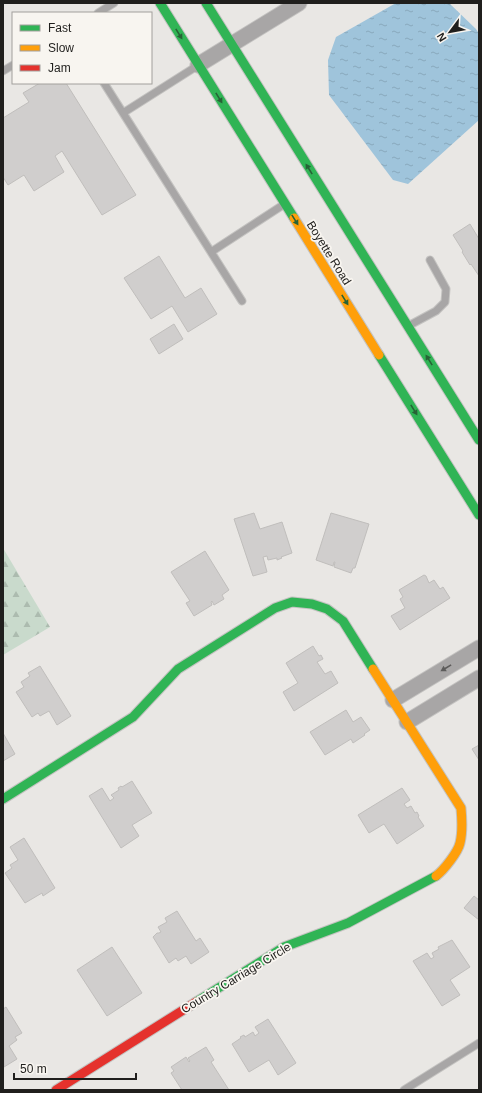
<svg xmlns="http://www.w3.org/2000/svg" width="482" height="1093" viewBox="0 0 482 1093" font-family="Helvetica,sans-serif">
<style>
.forest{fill:url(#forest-firs)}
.water{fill:url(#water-ripples)}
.building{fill:#d0cecd;stroke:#c0bebc}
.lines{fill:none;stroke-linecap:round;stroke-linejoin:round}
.lane-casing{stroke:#c4c3c1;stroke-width:9}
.street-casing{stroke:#c4c3c1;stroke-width:17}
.fast-casing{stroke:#c4c3c1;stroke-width:11}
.slow-casing{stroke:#c4c3c1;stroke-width:11}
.jam-casing{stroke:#c4c3c1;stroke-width:11}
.lane{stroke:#a8a6a6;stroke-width:7}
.street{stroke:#a8a6a6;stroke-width:15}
.fast{stroke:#30b455;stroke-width:9}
.slow{stroke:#ff9f0a;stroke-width:9}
.jam{stroke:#e5322d;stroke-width:9}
.oneway{fill:#276236}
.oneway2{fill:#5d5c5b}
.labels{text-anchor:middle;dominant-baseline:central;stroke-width:3.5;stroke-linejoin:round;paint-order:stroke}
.street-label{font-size:12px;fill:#201f1d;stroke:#f8f5f0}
</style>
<defs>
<pattern id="forest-firs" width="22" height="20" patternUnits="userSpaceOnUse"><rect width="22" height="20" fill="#c9dacc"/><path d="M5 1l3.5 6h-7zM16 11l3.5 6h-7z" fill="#acbbaf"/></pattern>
<pattern id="water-ripples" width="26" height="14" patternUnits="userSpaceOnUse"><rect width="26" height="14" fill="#9fc4db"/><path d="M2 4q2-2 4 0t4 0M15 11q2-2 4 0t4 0" fill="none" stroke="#89a8bc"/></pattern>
</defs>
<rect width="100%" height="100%" fill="#e9e7e4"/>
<!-- forest -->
<path class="forest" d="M3 548 50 627 3 655Z"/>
<!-- water -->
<path class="water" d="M396 3H449L476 29 479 34V120L408 184 393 180 329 95 328 60 336 37Z"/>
<!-- building -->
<path class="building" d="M40 83H66L136 195 102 215 62 151 55 156 64 172 34 191 24 175 8 185 3 177V118L29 102 23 93Z
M470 224 479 239V276L471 264 470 265 462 252 463 251 453 235Z
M159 256 185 298 201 288 217 314 188 332 172 306 151 319 124 278Z
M174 324 183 339 159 354 150 339Z
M254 513 260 529 282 522 292 553 281 557 282 558 277 560V558L268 560 267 556 263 557 267 572 253 576 234 519Z
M331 513 369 524 355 568H353L351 573 334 567 335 562H334L333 566 316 560Z
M205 551 229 590 222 595 224 599 214 605 212 601 211 602 212 605 194 616 186 603 190 601 171 572Z
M424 575 426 576 429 583 434 580 440 589 443 587 450 598 400 630 391 616 405 608 400 599 403 597 399 590Z
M313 646 319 656 321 655 323 659 317 662 325 674 331 671 338 683 294 711 283 692 298 683 286 663Z
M40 666 71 716 57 725 49 711 40 716 38 713 32 717 16 692 24 687 21 682 30 676 28 673Z
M346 710 353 722 361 717 370 730 364 734 365 735 353 743 351 739 325 755 310 732Z
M3 733 15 754 3 761Z
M479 745V760L472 749Z
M132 781 152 813 132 825 139 836 121 848 89 796 102 788 110 801 114 798 111 795 119 790 118 788 121 786 122 787Z
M402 788 410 800 404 804 407 808 411 806 415 813 417 812 419 816 418 817 424 826 397 844 384 824 369 833 358 815Z
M24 838 55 888 43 896 42 893 25 903 5 873 12 868 10 865 18 860 10 847Z
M474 896 479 900V920L464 908Z
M177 911 196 941 200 938 209 952 191 964 186 956 178 961 176 958 169 963 153 937 157 933H159L161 932 158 927 167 922 165 918Z
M452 940 470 967 450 980 460 995 442 1006 413 961 427 953 431 959 434 957 432 953 439 949 438 947Z
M112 947 142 993 107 1016 77 970Z
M6 1007 22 1033 15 1037 17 1040 9 1046 17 1059 4 1067 3 1009Z
M268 1019 296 1063 278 1075 269 1060 249 1072 232 1044 241 1038 240 1037 244 1035 245 1037 253 1032 255 1036 259 1033 255 1027Z
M206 1047 214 1060 211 1062 229 1090H182L171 1073 174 1071 171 1067 186 1057 189 1062 190 1061 188 1058Z"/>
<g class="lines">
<!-- lane casing -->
<g class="lane-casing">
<path id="lane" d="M98 13 114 3
M3 71 13 65
M104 83 211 252
M123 113 197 66
M242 301 211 252 283 205
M410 325 436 311 445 302 446 289 430 260
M404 1090 479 1043"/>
</g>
<!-- street casing -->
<g class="street-casing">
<path id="street" d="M198 65 299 3
M393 700 479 648
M407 722 479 678"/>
</g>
<!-- fast casing -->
<g class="fast-casing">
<path id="fast" d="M160 3 294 218
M206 3 479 440
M379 355 479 515
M3 799 133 717 178 669 275 608 292 602 312 604 327 609 343 621 373 669
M196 1002 284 947 348 923 436 876"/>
</g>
<!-- slow casing -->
<g class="slow-casing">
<path id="slow" d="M294 218 379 355
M373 669 461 808C462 819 463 831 460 843 458 852 444 870 436 876"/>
</g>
<!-- jam casing -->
<g class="jam-casing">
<path id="jam" d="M56 1090 196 1002"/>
</g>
<!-- lane -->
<use href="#lane" class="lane"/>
<!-- street -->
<use href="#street" class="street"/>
<!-- fast -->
<use href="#fast" class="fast"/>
<!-- slow -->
<use href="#slow" class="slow"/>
<!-- jam -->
<use href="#jam" class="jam"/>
</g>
<!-- one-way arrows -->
<defs><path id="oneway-solid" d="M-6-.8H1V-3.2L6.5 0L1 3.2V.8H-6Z"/></defs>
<g class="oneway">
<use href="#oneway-solid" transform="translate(179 34) rotate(58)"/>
<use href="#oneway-solid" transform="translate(219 98) rotate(58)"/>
<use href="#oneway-solid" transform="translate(309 169) rotate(-122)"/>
<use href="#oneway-solid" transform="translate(295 220) rotate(58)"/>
<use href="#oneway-solid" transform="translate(345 300) rotate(58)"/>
<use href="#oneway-solid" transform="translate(429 360) rotate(-122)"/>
<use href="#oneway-solid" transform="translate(414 410) rotate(58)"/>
</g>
<use class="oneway2" href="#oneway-solid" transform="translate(446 668) rotate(149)"/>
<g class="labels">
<!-- street labels -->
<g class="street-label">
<text transform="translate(329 253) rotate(58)">Boyette Road</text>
<text transform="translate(236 978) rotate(-31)">Country Carriage Circle</text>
</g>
</g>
<!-- border -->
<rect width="482" height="1093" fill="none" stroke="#201f1d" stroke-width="8"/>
<!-- legend -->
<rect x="12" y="12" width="140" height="72" fill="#f8f5f0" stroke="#a29f9c"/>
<rect x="20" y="25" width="20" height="6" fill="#30b455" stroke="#a29f9c"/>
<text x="48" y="32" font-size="12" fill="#201f1d">Fast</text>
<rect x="20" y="45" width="20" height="6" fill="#ff9f0a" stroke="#a29f9c"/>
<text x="48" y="52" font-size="12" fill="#201f1d">Slow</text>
<rect x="20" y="65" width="20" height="6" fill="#e5322d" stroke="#a29f9c"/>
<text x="48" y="72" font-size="12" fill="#201f1d">Jam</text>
<!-- north arrow -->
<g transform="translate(450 32) rotate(238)" stroke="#f8f5f0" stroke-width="3" paint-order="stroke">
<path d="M0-3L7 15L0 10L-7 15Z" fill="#201f1d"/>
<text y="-6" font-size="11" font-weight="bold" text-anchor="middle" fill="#201f1d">N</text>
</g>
<!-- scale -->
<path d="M14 1073v6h122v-6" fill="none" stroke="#201f1d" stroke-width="2"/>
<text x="20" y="1073" font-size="12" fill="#201f1d" stroke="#f8f5f0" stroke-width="3" paint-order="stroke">50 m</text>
</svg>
